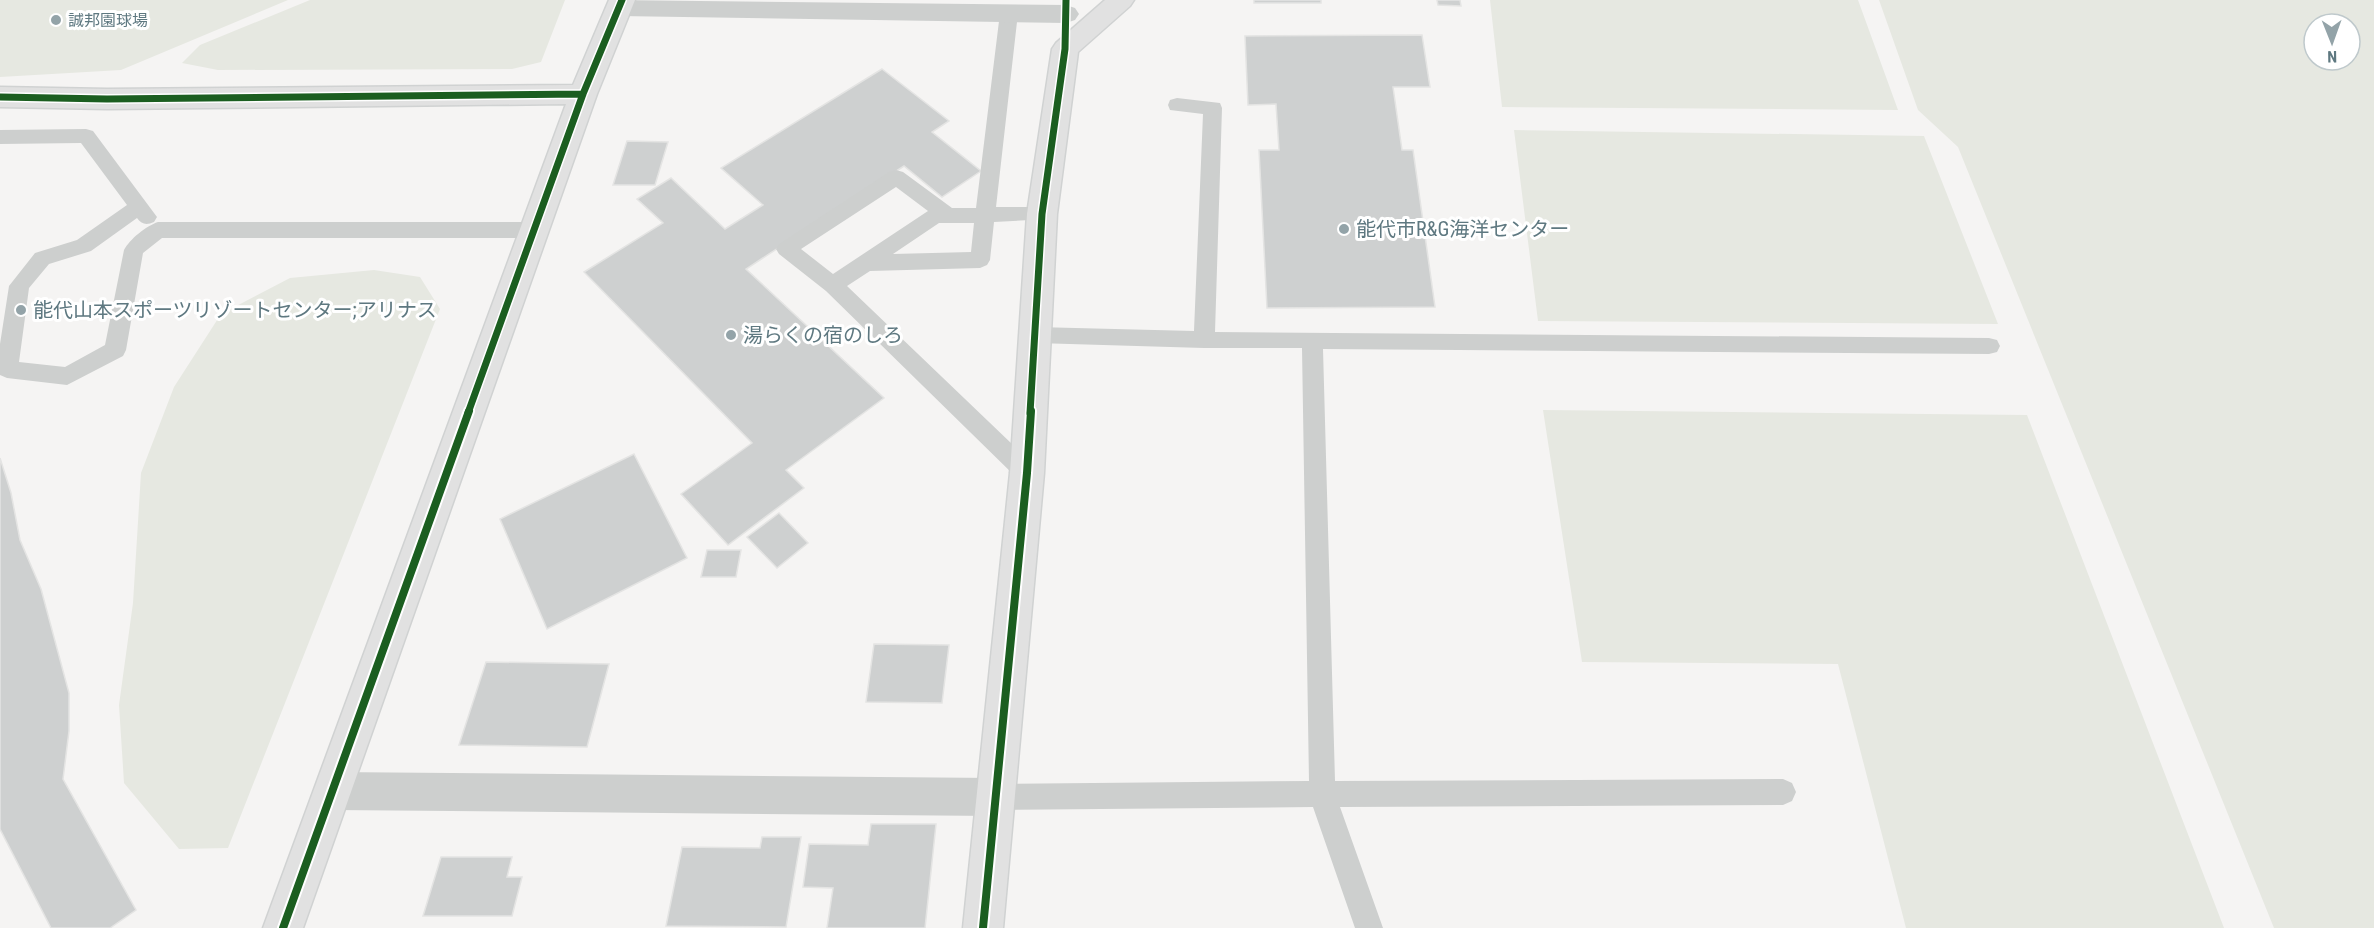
<svg xmlns="http://www.w3.org/2000/svg" width="2374" height="928" viewBox="0 0 2374 928" font-family="'Roboto Condensed','Noto Sans JP',sans-serif">
<style>
.green{fill:#e6e8e1;fill-rule:evenodd}
.building{fill:#ced0d0;stroke:#e4e4e3;stroke-width:1.5}
.lines{fill:none;stroke-linecap:round;stroke-linejoin:round}
.secondary-casing{stroke:#d0d2d2;stroke-width:3}
.lane{fill:#cdcfce;fill-rule:evenodd}
.street{fill:#cdcfce;fill-rule:evenodd}
.secondary{fill:#e1e1e1;fill-rule:evenodd}
.cycleway-far1-casing{stroke:#fff;stroke-width:10}
.cycleway-casing{stroke:#fff;stroke-width:12}
.cycleway-far1{stroke:#1b5e20;stroke-width:7}
.cycleway{stroke:#1b5e20;stroke-width:8}
.poi-dot{fill:#93a3a8;stroke:#fff;stroke-width:2}
.labels{text-anchor:middle;dominant-baseline:central;stroke-width:6;stroke-linejoin:round;paint-order:stroke}
.far-poi-label{font-size:16px;fill:#5e7880;stroke:#fff;text-anchor:start}
.poi-label{font-size:20px;fill:#5e7880;stroke:#fff;text-anchor:start}
</style>
<rect width="100%" height="100%" fill="#f5f4f3"/>
<!-- green -->
<path class="green" d="M0 0H288L121 70 0 77Z
M310 0H565L541 62 512 69 218 70 182 63 200 45Z
M1490 0H1858L1898 110 1502 107Z
M1879 0H2374V928H2274L1958 147 1918 110ZM2314 24H2350V60H2314Z
M1514 130 1924 136 1998 324 1538 321Z
M374 270 420 277 440 309 228 848 179 849 124 783 119 705 133 603 141 473 174 387 221 314 290 278Z
M1543 410 2027 415 2224 928H1906L1838 664 1582 662Z"/>
<!-- building -->
<path class="building" d="M1254 0H1321V3H1254Z
M1437 0H1460L1461 6 1438 5Z
M1422 35 1430 87H1393L1402 150H1413L1435 307 1267 308 1259 150H1279L1276 104 1248 105 1245 36Z
M882 69 949 121 932 132 981 171 942 197 904 166 746 269 884 398 786 470 804 488 728 545 681 494 752 443 584 272 663 223 637 199 671 178 725 229 763 205 721 168Z
M627 141 668 142 655 185H613Z
M634 454 687 558 547 629 500 519Z
M0 458 11 493 20 540 41 589 69 693V731L63 779 136 910 110 928H51L0 829Z
M779 513 808 543 777 568 747 537Z
M707 550H741L736 577H701Z
M874 644 949 645 942 703 866 702Z
M486 662 609 664 587 747 459 745Z
M871 824H936L925 928H827L833 888 803 887 809 844 868 845Z
M762 837H801L786 927 666 926 682 847 760 848Z
M441 857H512L507 877H522L512 916H423Z"/>
<g class="lines">
<!-- secondary casing -->
<g class="secondary-casing">
<path id="secondary" d="M609 0H635L597 94 303 928H263L566 104 107 109 0 107V87L107 89 573 85Z
M1105 0H1134L1130 6 1078 52 1057 214 1044 473 1003 928H963L1010 473 1027 214 1052 49 1056 43Z"/>
</g>
<!-- lane -->
<path class="lane" d="M1009 7 1015 9 1018 13 996 207H1042L1049 209 1052 214 1049 219 994 222 990 260 987 265 980 268 870 271 847 286 1035 466 1038 473 1035 480 1027 483 1019 480 826 291 779 254 776 249 779 244 889 172 896 170 903 172 952 208H976L1000 13 1003 9ZM896 187 928 211 833 274 801 249ZM939 223H974L971 252 893 254Z
M1177 98 1220 103 1222 108 1215 332 1989 338 1997 340 2000 346 1997 352 1989 354 1323 349 1335 781 1783 779 1792 783 1796 792 1792 801 1783 805 1340 807 1383 928H1355L1313 807 996 810 987 806 983 797 987 788 996 784 1309 781 1302 348H1204L1036 343 1029 341 1025 335 1029 329 1036 327 1194 331 1203 114 1170 110 1168 105 1170 100Z
M86 129 93 131 157 217 154 222C147 225 142 225 137 218L91 251 49 264 29 288 19 362 65 367 105 345 124 250C130 239 146 226 158 222H535L542 225 545 230 542 235 535 238H162L143 253 126 350 123 356 67 385 7 378 0 375V344L9 286 35 253 77 240 127 205 81 143 0 144V130Z"/>
<!-- street -->
<path class="street" d="M613 0 1066 5 1075 8 1079 14 1075 20 1066 23 619 16 610 13 606 7Z
M333 772 996 778 1010 784 1015 797 1010 810 996 816 333 810 320 804 314 791 320 778Z"/>
<!-- secondary -->
<use href="#secondary" class="secondary"/>
<!-- cycleway-far1 casing -->
<g class="cycleway-far1-casing">
<path id="cycleway-far1" d="M0 97 107 99 583 94
M468 413 583 94 622 0
M1030 413 1042 214 1065 49 1066 0"/>
</g>
<!-- cycleway casing -->
<g class="cycleway-casing">
<path id="cycleway" d="M283 928 469 411
M983 928 1027 473 1031 411"/>
</g>
<!-- cycleway-far1 -->
<use href="#cycleway-far1" class="cycleway-far1"/>
<!-- cycleway -->
<use href="#cycleway" class="cycleway"/>
</g>
<!-- markers -->
<g class="poi-dot">
<circle cx="56" cy="20" r="6"/>
<circle cx="1344" cy="229" r="6"/>
<circle cx="21" cy="310" r="6"/>
<circle cx="731" cy="335" r="6"/>
</g>
<g class="labels">
<!-- far-poi labels -->
<g class="far-poi-label">
<text x="68" y="20">誠邦園球場</text>
</g>
<!-- poi labels -->
<g class="poi-label">
<text x="1356" y="229">能代市R&amp;G海洋センター</text>
<text x="33" y="310">能代山本スポーツリゾートセンター;アリナス</text>
<text x="743" y="335">湯らくの宿のしろ</text>
</g>
</g>
<!-- north arrow -->
<g transform="translate(2332 42) rotate(179)"><circle r="28" fill="#ffffff" stroke="#bfc9cc" stroke-width="1.5"/>
<path d="M0-4.5L10 22L0 15L-10 22Z" fill="#93a3a8"/>
<text y="-9" font-size="16" font-weight="bold" text-anchor="middle" fill="#5e7880">N</text>
</g>
</svg>
